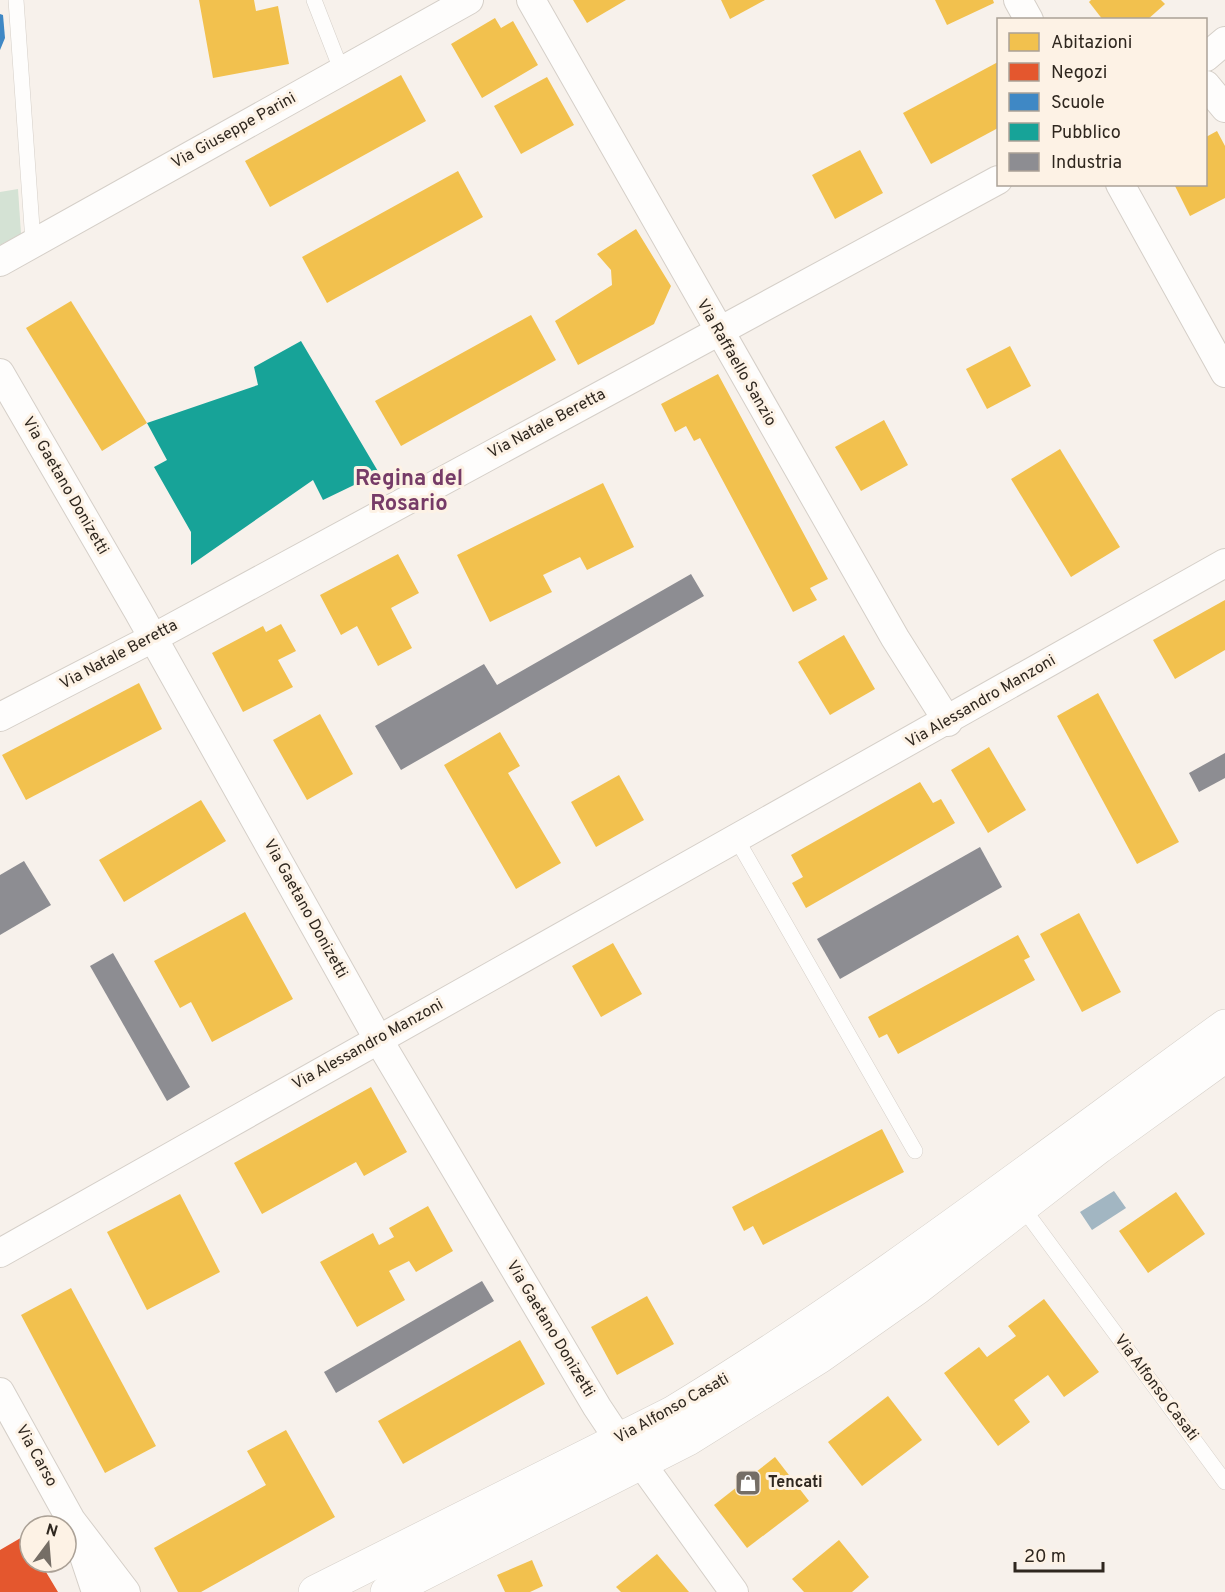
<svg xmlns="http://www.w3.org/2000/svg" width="1225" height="1592" viewBox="0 0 1225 1592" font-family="Overpass,sans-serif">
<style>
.green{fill:#d4e2d4}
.water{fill:#a2b6c2}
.homes{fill:#f2c14e}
.shops{fill:#e4572e}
.schools{fill:#3f88c5}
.public{fill:#17a398}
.industry{fill:#8d8d92}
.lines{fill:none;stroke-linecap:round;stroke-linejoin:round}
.service-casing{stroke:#d5cfc8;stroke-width:16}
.minor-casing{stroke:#d5cfc8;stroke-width:30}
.secondary-casing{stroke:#d5cfc8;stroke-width:34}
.service{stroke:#fefdfc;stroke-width:15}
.minor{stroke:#fefdfc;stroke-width:28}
.secondary{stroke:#fefdfc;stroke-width:33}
.labels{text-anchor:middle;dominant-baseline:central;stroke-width:6;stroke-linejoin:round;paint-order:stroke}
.street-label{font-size:16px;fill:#2f271f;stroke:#fdf2e5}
.poi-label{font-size:16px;font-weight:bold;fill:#2f271f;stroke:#fdf2e5;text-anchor:start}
.district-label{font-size:22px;font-weight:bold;fill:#763b67;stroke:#fdf2e5}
</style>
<rect width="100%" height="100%" fill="#f7f1eb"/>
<polygon class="green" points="18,189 21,234 0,245 0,192"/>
<polygon class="water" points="1114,1191 1126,1208 1092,1230 1080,1212"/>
<g class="homes">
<polygon points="199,0 254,0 256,11 278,6 289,64 213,78"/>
<polygon points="573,0 626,0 587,23"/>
<polygon points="721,0 765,0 730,19"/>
<polygon points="935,0 993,0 994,3 947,25"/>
<polygon points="1091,0 1161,0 1165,4 1147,20 1103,20 1089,2"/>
<polygon points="495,18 501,28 513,21 538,65 482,98 451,44"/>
<polygon points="998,62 998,128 931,164 903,113"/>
<polygon points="401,75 426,121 270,207 245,161"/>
<polygon points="547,77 574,125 521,154 494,106"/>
<polygon points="1217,131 1225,146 1225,198 1190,216 1174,184 1206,184 1206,137"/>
<polygon points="860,150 883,193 835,219 812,175"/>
<polygon points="458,171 483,217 327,303 302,257"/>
<polygon points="636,229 671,286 654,324 578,365 555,321 612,285 611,270 597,254"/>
<polygon points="71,301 147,423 102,451 26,328"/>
<polygon points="531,315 556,360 401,446 375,401"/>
<polygon points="1010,346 1031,386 987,409 966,369"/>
<polygon points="718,374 828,579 810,588 817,600 793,612 700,438 694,441 686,426 675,432 661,404"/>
<polygon points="884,420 908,465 861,491 835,447"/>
<polygon points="1060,449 1120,547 1071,577 1011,479"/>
<polygon points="603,483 634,547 587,570 580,557 543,575 552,592 490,622 457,555"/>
<polygon points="398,554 419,593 391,608 412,648 378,666 357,626 341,635 320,595"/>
<polygon points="1225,600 1225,650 1175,679 1153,640"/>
<polygon points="281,624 296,651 278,660 293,687 243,712 212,653 263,626 266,632"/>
<polygon points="844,635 875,689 830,715 798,662"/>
<polygon points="139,683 162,729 26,800 2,755"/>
<polygon points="1098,693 1179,842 1137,864 1057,716"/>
<polygon points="320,714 353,774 307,800 273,740"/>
<polygon points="500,732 520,766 508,773 561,863 516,889 444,765"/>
<polygon points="989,747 1026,810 988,833 951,770"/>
<polygon points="619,775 644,820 596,847 571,802"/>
<polygon points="920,782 933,803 941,799 955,823 806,908 792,883 803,877 791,855"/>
<polygon points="201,800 226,841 124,902 99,860"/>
<polygon points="245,912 293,999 212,1042 191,1002 180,1008 154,961"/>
<polygon points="1079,913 1121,992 1082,1012 1040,934"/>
<polygon points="1018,935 1030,957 1024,960 1035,980 898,1054 887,1034 879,1038 868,1017"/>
<polygon points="613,943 642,994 601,1017 572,966"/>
<polygon points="371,1087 407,1152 364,1176 356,1162 262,1214 234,1163"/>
<polygon points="882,1129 904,1172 763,1245 753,1226 744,1231 732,1207"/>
<polygon points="1176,1192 1205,1234 1148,1273 1119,1231"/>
<polygon points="180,1194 220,1272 147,1310 107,1232"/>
<polygon points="428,1206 453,1251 416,1272 409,1261 389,1271 405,1300 357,1327 320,1262 373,1233 379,1245 394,1237 389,1228"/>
<polygon points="71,1288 156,1446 105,1473 21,1315"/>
<polygon points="647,1296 674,1344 617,1375 591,1327"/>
<polygon points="1044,1299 1099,1372 1064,1397 1048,1375 1014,1400 1030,1422 998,1446 944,1373 979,1347 987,1357 1016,1336 1008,1326"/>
<polygon points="520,1340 545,1384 403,1464 378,1421"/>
<polygon points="888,1396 922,1440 862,1486 828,1442"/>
<polygon points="286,1430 335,1517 201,1592 178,1592 154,1548 266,1485 247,1451"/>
<polygon points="775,1457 809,1501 747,1548 714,1505"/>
<polygon points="839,1540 869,1577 852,1592 804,1592 792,1579"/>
<polygon points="657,1554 689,1592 621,1592 616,1587"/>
<polygon points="532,1560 543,1586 530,1592 505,1592 497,1575"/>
</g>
<polygon class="shops" points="24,1536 30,1546 30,1562 40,1562 58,1592 0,1592 0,1550"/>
<polygon class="schools" points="0,14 3,15 5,38 0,50"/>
<polygon class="public" points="301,341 379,473 323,500 313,480 191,565 191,532 154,467 167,460 147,423 258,385 254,367"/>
<g class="industry">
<polygon points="691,574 704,596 401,770 375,726 484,664 497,685"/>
<polygon points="1225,753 1225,778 1199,792 1189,773"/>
<polygon points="980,847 1002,887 840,979 817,939"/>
<polygon points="24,861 51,905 0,935 0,875"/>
<polygon points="113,953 190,1087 167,1101 90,966"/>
<polygon points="482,1281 494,1301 336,1393 324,1372"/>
</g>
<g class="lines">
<g class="service-casing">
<g id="service">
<polyline points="16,0 33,242"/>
<polyline points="314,0 342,72"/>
<polyline points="736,838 915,1151"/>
<polyline points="1020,1204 1225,1482"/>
</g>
</g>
<g class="minor-casing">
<g id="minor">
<polyline points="531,0 895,638 948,722"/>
<polyline points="1018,0 1029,20"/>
<polyline points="1206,57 1225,41"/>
<polyline points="1206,85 1225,108"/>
<polyline points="1120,184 1225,373"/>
<polyline points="0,262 469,0"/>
<polyline points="0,373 138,611 378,1039 597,1407 619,1440 641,1463 734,1592"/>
<polyline points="0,717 153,638 998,180"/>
<path d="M0,1253C408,1022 819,796 1225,563"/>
<polyline points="0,1392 71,1520 126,1592"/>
<polyline points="80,1544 96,1592"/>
</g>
</g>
<g class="secondary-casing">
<g id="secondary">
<path d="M315,1592L672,1413C864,1297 1043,1158 1225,1026"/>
<polyline points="387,1592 688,1439 819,1357 917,1288 1099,1147 1225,1056"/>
</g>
</g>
<use href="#service" class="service"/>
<use href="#minor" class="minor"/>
<use href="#secondary" class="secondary"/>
</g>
<defs>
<g id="shop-square" transform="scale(1.35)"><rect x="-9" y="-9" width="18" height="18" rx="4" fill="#756e66" stroke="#fdf2e5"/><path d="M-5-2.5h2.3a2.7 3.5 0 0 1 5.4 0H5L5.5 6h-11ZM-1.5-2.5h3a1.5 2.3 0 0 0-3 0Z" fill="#fff"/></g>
</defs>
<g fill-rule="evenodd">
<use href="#shop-square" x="748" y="1483"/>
</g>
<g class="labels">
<g class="street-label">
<text transform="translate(234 131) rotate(-29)">Via Giuseppe Parini</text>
<text transform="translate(736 363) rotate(60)">Via Raffaello Sanzio</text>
<text transform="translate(547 424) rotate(-28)">Via Natale Beretta</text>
<text transform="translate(65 486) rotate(60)">Via Gaetano Donizetti</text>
<text transform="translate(119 655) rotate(-28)">Via Natale Beretta</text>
<text transform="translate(981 702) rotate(-30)">Via Alessandro Manzoni</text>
<text transform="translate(305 909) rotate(61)">Via Gaetano Donizetti</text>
<text transform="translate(368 1045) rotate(-29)">Via Alessandro Manzoni</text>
<text transform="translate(550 1329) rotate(59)">Via Gaetano Donizetti</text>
<text transform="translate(1156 1388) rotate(53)">Via Alfonso Casati</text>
<text transform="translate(672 1409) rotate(-29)">Via Alfonso Casati</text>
<text transform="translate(36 1456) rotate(61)">Via Carso</text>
</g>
<g class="poi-label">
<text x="768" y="1483">Tencati</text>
</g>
<g class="district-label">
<text x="409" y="479">Regina del<tspan x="409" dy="25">Rosario</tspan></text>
</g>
</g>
<rect x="997" y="18" width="210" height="168" fill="#fdf2e5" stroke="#aba196" stroke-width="1.5"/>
<rect x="1009" y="33" width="30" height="18" fill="#f2c14e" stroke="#aba196" stroke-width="1.5"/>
<text x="1051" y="48" font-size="18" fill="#2f271f">Abitazioni</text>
<rect x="1009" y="63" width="30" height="18" fill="#e4572e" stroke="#aba196" stroke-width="1.5"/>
<text x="1051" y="78" font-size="18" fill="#2f271f">Negozi</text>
<rect x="1009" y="93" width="30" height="18" fill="#3f88c5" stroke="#aba196" stroke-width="1.5"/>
<text x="1051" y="108" font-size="18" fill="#2f271f">Scuole</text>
<rect x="1009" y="123" width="30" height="18" fill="#17a398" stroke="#aba196" stroke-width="1.5"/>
<text x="1051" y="138" font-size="18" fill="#2f271f">Pubblico</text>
<rect x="1009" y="153" width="30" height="18" fill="#8d8d92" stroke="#aba196" stroke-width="1.5"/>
<text x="1051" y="168" font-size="18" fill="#2f271f">Industria</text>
<g transform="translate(48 1544) rotate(16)"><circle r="28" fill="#fdf2e5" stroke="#aba196" stroke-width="1.5"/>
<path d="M0-4.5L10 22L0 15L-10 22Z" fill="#756e66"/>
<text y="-9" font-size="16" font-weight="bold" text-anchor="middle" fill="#2f271f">N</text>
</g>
<path d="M1015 1562v9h88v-9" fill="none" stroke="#2f271f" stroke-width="3"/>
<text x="1024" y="1562" font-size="18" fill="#2f271f" stroke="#fdf2e5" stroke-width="4.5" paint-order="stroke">20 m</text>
</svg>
